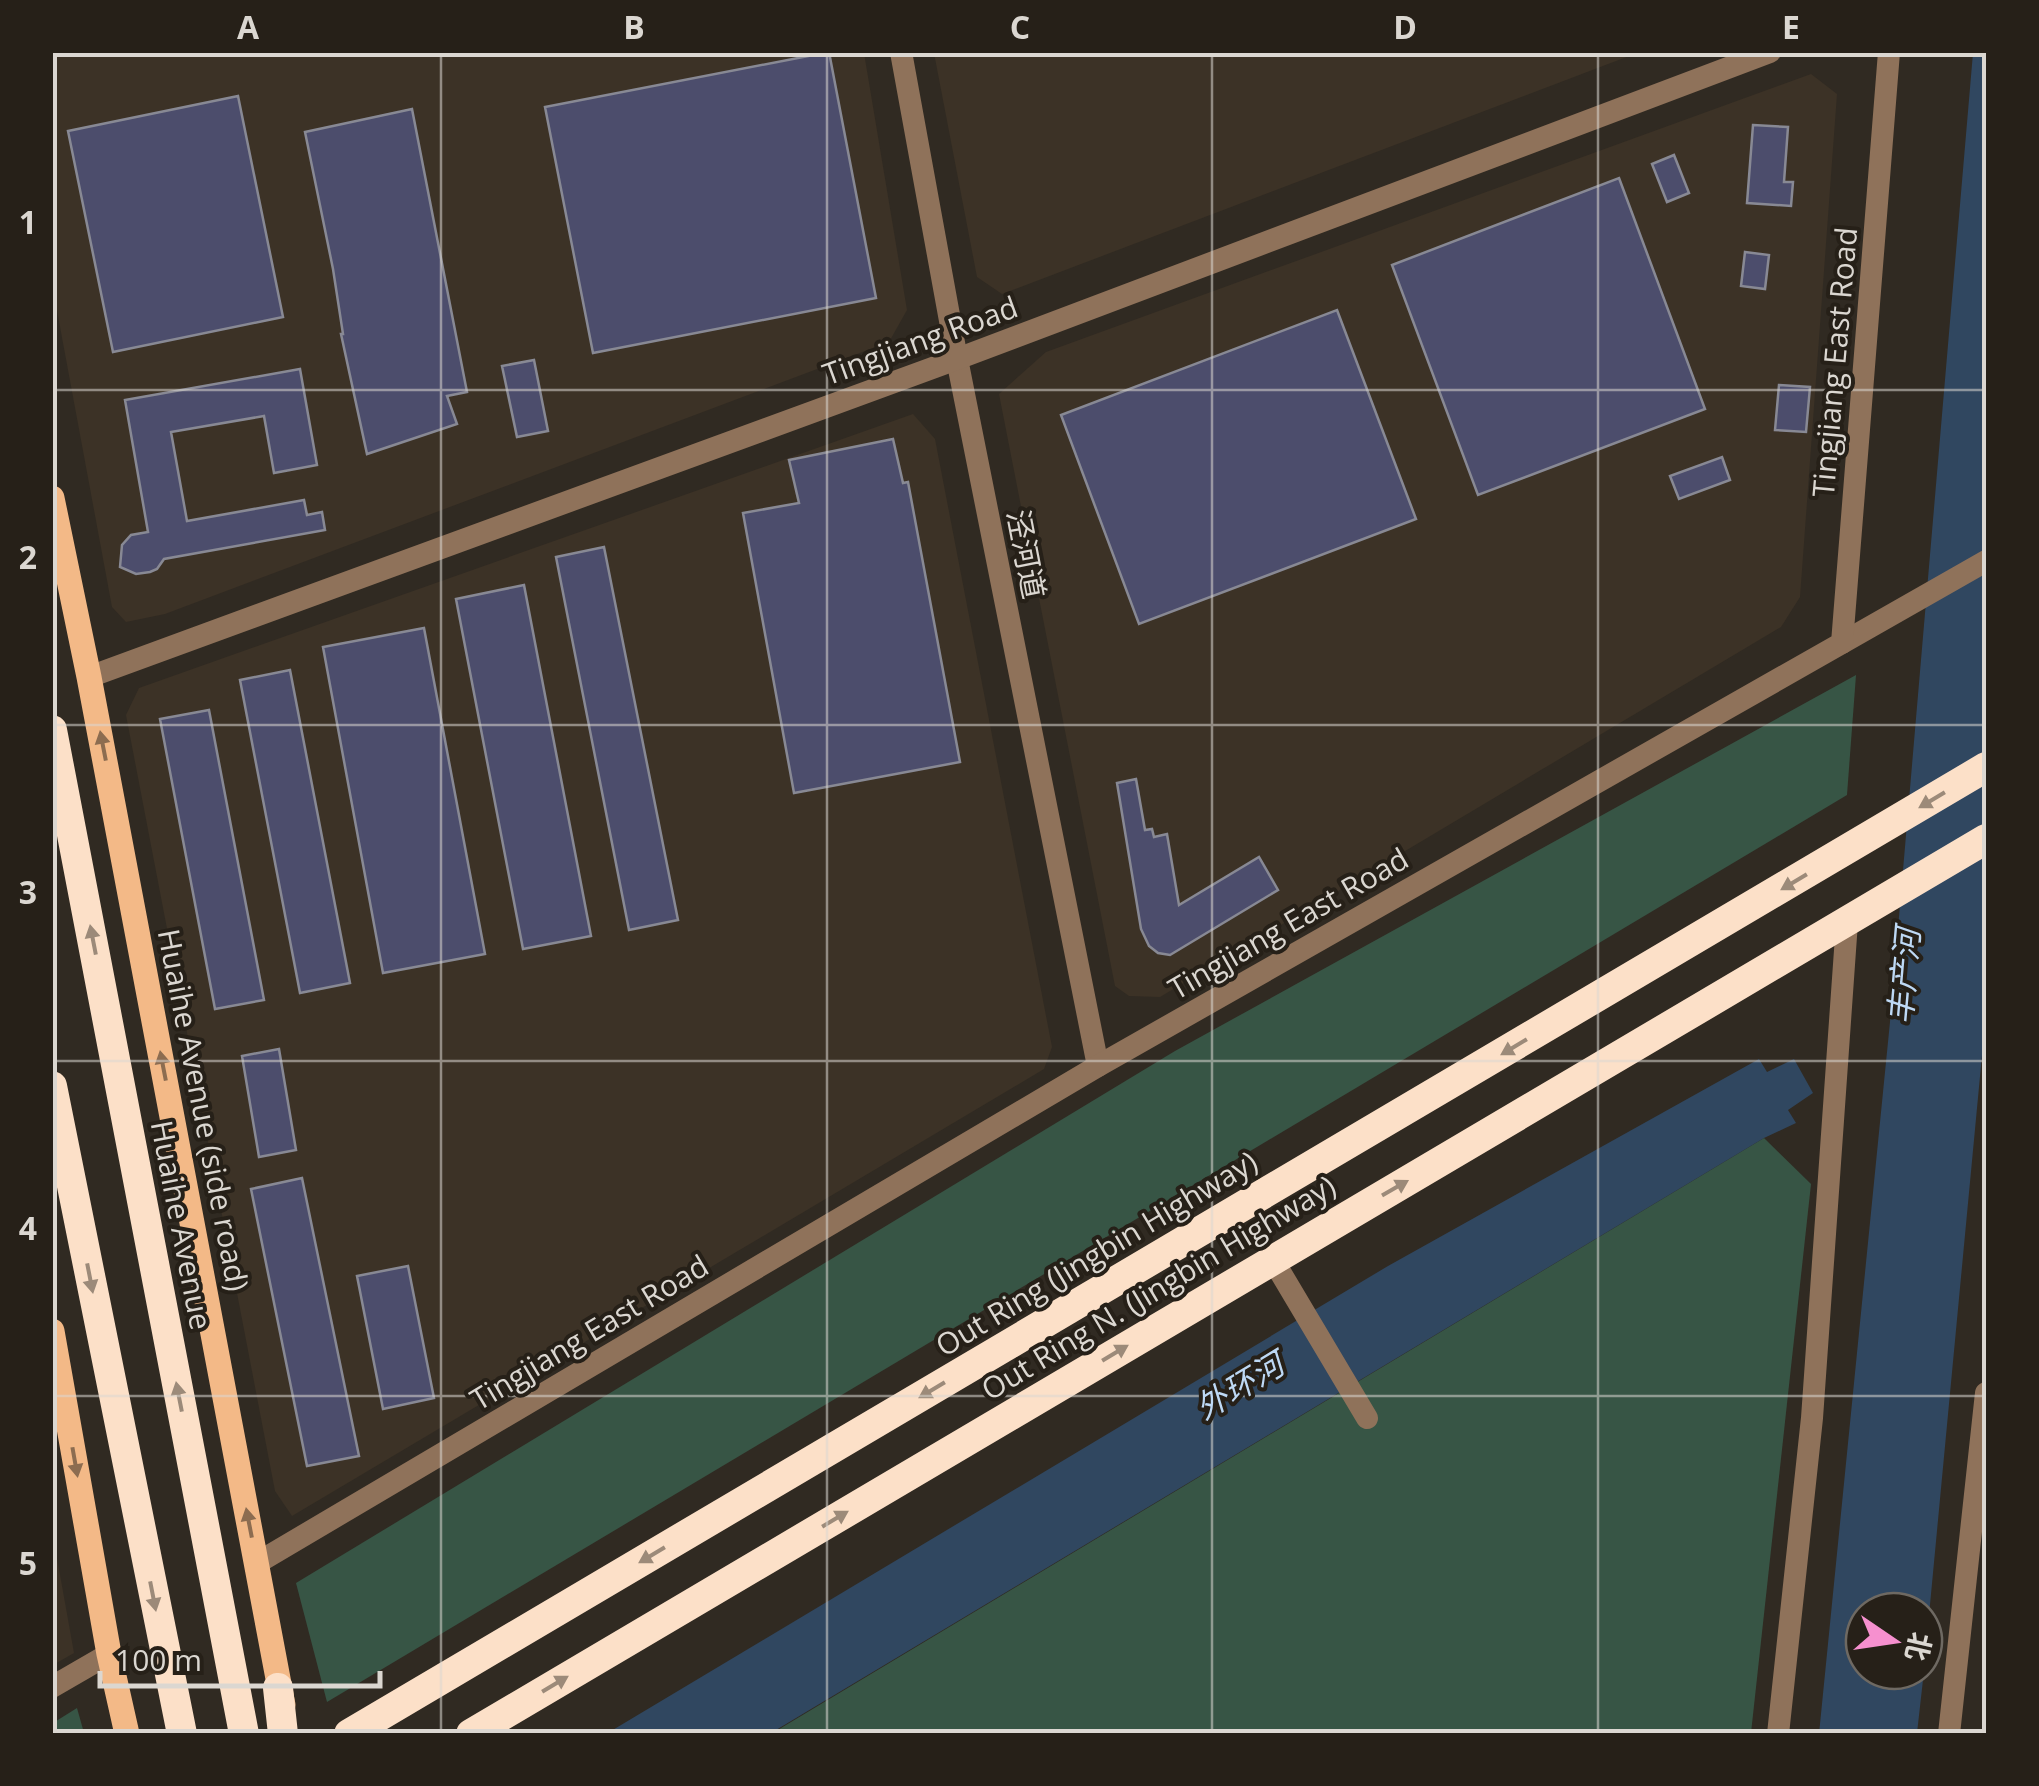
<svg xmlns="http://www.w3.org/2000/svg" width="2039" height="1786" viewBox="0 0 2039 1786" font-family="'Open Sans','Noto Sans SC',sans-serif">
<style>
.built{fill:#3c3226}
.green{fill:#375545}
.water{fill:#304760}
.building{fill:#4c4d6c;stroke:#888994;stroke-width:2.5}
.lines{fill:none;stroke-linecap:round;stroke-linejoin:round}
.minor{stroke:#8f725a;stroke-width:22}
.major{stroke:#f3b987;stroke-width:25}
.highway{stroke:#fce0c8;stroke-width:30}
.oneway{fill:#8c6c50}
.oneway2{fill:#9c8a79}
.grid{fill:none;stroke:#dbd7d1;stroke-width:2.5;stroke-opacity:0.55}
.labels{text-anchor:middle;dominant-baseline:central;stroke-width:8;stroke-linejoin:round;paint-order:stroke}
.street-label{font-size:30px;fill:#dbd7d1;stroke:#262018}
.water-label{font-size:32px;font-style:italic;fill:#bed9f5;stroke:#262018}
.neatline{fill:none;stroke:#dbd7d1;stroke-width:4}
.grid-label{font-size:32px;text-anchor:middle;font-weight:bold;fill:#dbd7d1}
</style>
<rect width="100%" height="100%" fill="#302a22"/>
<g class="built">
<polygon points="52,53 864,53 907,310 889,342 165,614 126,622 112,607 53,289"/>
<polygon points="934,53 934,52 1637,53 1002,294 977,277"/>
<polygon points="1811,74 1837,94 1800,597 1781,627 1160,997 1129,996 1115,986 999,394 1046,352"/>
<polygon points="913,414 935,439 1052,1047 1044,1069 292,1516 275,1491 126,715 139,688"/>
<polygon points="52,1530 74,1653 53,1665 52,1665"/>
</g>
<g class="green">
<polygon points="1856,675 1847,795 327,1702 296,1583 1175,1051"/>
<polygon points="1764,1138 1811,1184 1751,1733 771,1734"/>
<polygon points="77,1708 84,1733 53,1733 53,1723"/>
</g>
<g class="water">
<polygon points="1973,53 1986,53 1986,1013 1924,1668 1924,1611 1864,1611 1864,1671 1924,1671 1917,1733 1819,1734 1890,1022"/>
<polygon points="1759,1059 1767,1072 1794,1059 1813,1093 1788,1110 1796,1123 1764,1138 771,1733 606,1734 1388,1266"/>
</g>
<g class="building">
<polygon points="829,52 876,298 593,353 545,107"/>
<polygon points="238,96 283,317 113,352 68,131"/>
<polygon points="412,109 467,392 447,396 457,424 367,454 341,334 343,334 333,269 305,132"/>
<polygon points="1753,125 1788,127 1784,182 1793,182 1791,206 1747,203"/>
<polygon points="1674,155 1689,193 1667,202 1652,164"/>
<polygon points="1619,178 1705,409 1478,495 1392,265"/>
<polygon points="1745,252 1769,255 1765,289 1741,286"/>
<polygon points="1337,310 1416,519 1139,624 1061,415"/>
<polygon points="534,360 548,431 517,437 502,366"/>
<polygon points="300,369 317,465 274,473 264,416 171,432 187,521 304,500 307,515 322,512 325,530 164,559 157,569 150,572 136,574 120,567 122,545 131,535 148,532 125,400"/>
<polygon points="1779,385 1810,387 1806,432 1775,430"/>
<polygon points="893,439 903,483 908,482 960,762 794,793 743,513 799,503 789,460"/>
<polygon points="1722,457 1730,480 1679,499 1670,476"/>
<polygon points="604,547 678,920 629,930 556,557"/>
<polygon points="524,585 591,936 523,949 456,599"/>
<polygon points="424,628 485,954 383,973 323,647"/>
<polygon points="290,670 350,983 300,993 240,680"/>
<polygon points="209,710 264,1000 215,1009 160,719"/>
<polygon points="1136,779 1145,830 1152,829 1154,837 1167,834 1179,905 1259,857 1278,890 1170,955 1158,953 1149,946 1141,929 1117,783"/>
<polygon points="279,1049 296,1150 259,1157 242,1056"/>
<polygon points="302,1178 359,1456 307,1466 251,1189"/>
<polygon points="408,1266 434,1398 383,1409 357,1276"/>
</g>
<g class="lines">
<g class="minor">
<polyline points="901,52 957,359 1098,1066"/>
<polyline points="1842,643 1986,561"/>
<polyline points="89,677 957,359 1770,52"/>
<polyline points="1273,1260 1367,1418"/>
<polyline points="257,1563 1098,1066 1842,643 1889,52"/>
<polyline points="52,1687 109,1654"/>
<polyline points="1778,1734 1812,1418 1847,922"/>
<polyline points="1949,1734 1986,1393"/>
</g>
<g class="major">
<polyline points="52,498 89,677 283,1705"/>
<polyline points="52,1331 109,1654 127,1734"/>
</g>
<g class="highway">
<polyline points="52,730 244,1734"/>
<polyline points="52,1086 182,1734"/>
<polyline points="278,1688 283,1734"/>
<polyline points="349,1734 1986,767"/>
<polyline points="471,1734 1986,839"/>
</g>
</g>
<defs><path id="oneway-solid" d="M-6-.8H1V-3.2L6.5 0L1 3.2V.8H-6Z" transform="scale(2.5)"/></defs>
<g class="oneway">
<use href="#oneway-solid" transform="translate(103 746) rotate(-101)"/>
<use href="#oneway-solid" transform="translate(163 1066) rotate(-101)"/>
<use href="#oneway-solid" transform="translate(75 1462) rotate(80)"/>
<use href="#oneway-solid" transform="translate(249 1523) rotate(-101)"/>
</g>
<g class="oneway2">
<use href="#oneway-solid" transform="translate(1932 800) rotate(149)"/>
<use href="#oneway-solid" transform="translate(1794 882) rotate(149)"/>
<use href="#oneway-solid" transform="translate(93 940) rotate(-101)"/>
<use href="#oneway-solid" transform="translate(1514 1047) rotate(149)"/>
<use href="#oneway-solid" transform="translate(1395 1188) rotate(-30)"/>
<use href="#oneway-solid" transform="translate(90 1278) rotate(79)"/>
<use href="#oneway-solid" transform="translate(1115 1353) rotate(-31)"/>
<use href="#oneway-solid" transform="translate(932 1390) rotate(149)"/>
<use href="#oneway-solid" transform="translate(179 1397) rotate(-101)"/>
<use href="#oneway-solid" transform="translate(835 1519) rotate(-31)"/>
<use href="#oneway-solid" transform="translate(652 1555) rotate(149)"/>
<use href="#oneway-solid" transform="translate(153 1596) rotate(79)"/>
<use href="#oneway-solid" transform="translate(555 1684) rotate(-31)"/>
</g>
<path class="grid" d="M441,52V1734M827,52V1734M1212,52V1734M1598,52V1734M52,390H1986M52,725H1986M52,1061H1986M52,1396H1986"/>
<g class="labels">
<g class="street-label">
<text transform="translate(920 340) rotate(-20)">Tingjiang Road</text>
<text transform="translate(1834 362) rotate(-85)">Tingjiang East Road</text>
<text transform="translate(1027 554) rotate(79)">泾河道</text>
<text transform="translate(1288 923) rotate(-30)">Tingjiang East Road</text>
<text transform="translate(204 1110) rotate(79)">Huaihe Avenue (side road)</text>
<text transform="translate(182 1225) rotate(79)">Huaihe Avenue</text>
<text transform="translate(1096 1253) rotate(-31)">Out Ring (Jingbin Highway)</text>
<text transform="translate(1158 1287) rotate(-31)">Out Ring N. (Jingbin Highway)</text>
<text transform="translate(589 1332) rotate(-31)">Tingjiang East Road</text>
</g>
<g class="water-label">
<text transform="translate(1903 976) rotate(-85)">丰产河</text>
<text transform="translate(1239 1385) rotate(-31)">外环河</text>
</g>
</g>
<rect width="2039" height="1786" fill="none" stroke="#262018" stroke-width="110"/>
<g transform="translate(1894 1641) rotate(103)"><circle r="48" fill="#262018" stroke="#6e6962" stroke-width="2.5"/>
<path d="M0-8L18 38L0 25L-18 38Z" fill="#f690cf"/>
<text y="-15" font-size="28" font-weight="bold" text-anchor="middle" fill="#dbd7d1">北</text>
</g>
<path d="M100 1671v15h280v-15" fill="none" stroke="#dbd7d1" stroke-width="5"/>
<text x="115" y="1671" font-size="30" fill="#dbd7d1" stroke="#262018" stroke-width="8" paint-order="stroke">100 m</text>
<rect x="55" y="55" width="1929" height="1676" class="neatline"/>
<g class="grid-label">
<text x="248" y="39">A</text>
<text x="634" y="39">B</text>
<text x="1020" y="39">C</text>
<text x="1405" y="39">D</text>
<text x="1791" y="39">E</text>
<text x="28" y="234">1</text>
<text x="28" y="569">2</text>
<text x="28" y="904">3</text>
<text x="28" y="1240">4</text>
<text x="28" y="1575">5</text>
</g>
</svg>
